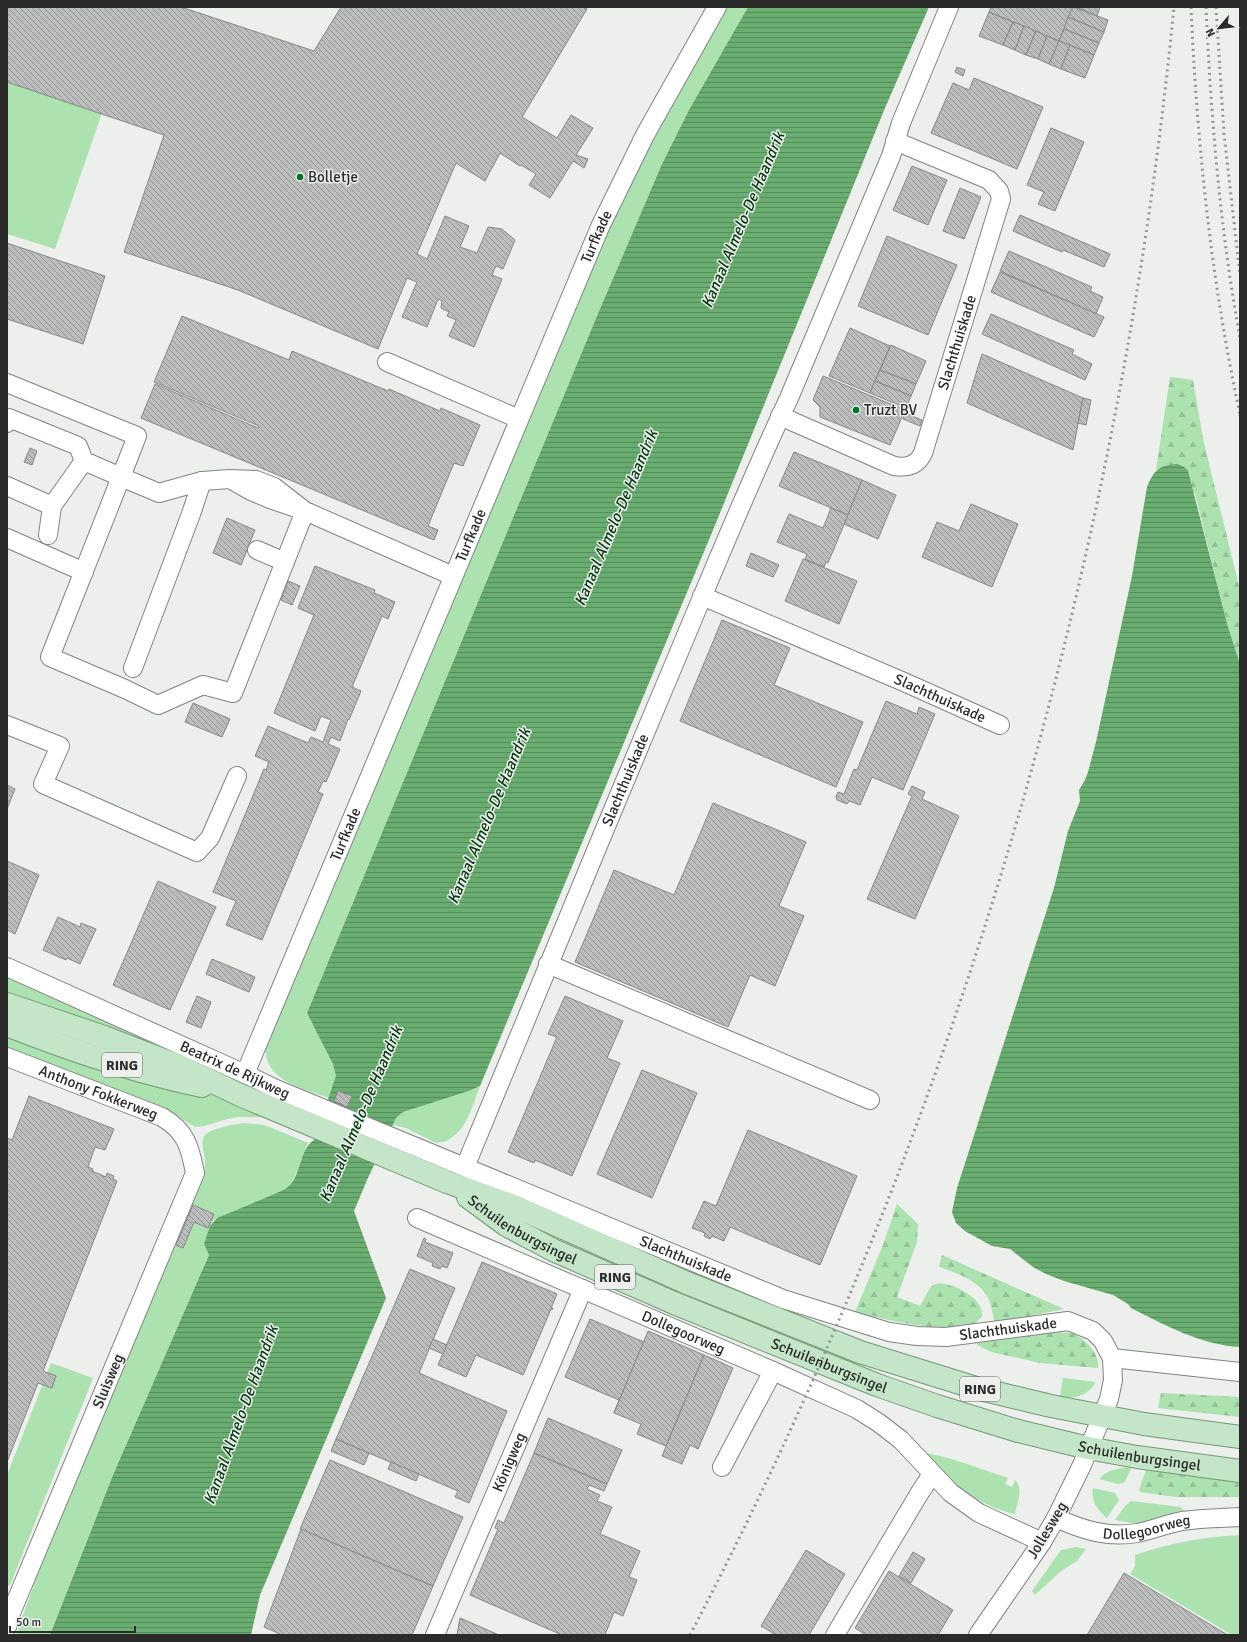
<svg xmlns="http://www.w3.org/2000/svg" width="1247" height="1642" viewBox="0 0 1247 1642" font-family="Signika,sans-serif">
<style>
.green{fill:#ace1b0}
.forest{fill:url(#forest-firs)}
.water{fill:url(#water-rules)}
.building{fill:url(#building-back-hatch);stroke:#868886}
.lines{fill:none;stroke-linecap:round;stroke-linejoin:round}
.minor-casing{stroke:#818482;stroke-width:20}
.major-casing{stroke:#749977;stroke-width:24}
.minor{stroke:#fff;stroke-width:18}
.major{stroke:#c4e5c7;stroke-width:22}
.rail{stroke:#939593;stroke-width:3;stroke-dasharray:2 4;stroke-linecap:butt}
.poi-dot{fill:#027326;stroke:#ecefec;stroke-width:1.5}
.labels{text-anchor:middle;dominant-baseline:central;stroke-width:3;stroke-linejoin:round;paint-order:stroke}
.shield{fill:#ecefec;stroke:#646664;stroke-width:1}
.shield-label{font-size:14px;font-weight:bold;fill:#2a2b2a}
.poi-label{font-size:15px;fill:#2a2b2a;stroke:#ecefec;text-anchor:start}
.street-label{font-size:15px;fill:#2a2b2a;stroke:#ecefec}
.water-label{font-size:16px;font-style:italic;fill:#073b13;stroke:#ecefec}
</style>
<defs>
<pattern id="forest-firs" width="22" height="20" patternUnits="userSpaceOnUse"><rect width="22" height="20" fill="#ace1b0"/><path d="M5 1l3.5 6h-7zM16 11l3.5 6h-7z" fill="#94c198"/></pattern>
<pattern id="water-rules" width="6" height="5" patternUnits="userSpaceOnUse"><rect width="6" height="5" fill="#69ad70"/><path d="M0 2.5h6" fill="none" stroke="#578d5c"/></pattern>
<pattern id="building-back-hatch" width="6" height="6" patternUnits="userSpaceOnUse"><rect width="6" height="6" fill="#babdbb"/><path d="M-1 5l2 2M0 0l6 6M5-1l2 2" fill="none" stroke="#979a98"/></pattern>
</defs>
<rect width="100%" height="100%" fill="#ecefec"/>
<g class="green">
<path d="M725,7H748L689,110L662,164L597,316L307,1013C315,1028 334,1058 336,1075C337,1082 332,1091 329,1098C307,1090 268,1082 266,1053C265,1048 267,1042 268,1037L606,234L663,117Z"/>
<polygon points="7,81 102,113 55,249 7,234"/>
<polygon points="7,976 218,1071 217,1074 7,993"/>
<polygon points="7,1031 109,1067 212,1095 267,1117 238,1117 227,1119 205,1126 195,1127 171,1112 7,1048"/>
<path d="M480,1086C473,1104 467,1130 448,1140C445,1142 440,1142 436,1143L406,1128L393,1125L396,1118L403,1112L469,1091Z"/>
<path d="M243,1123L264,1125L277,1130L308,1143L295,1176L289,1186L279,1192L217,1218L213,1221L204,1244L209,1255L113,1475L50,1635H16L37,1576L125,1356L202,1179C203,1174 205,1169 205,1164C206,1156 201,1147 203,1139C206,1128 233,1125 243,1123Z"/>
<polygon points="51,1363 93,1378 10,1585 7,1586 7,1475"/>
<path d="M1063,1378L1096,1382C1088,1395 1075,1400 1060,1397Z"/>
<path d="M923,1453H927L952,1459L1008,1478L1005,1484L1012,1487L1015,1480C1024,1488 1017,1503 1015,1514C975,1505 951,1481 923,1453Z"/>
<path d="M1132,1467L1124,1483L1118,1484L1099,1479C1108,1469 1119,1468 1132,1467Z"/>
<path d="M1093,1488L1115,1493L1119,1500L1107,1518C1098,1511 1090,1500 1093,1488Z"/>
<polygon points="1131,1501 1181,1507 1185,1512 1137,1524 1115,1520 1125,1506"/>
<path d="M1240,1535V1635H1232L1130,1574L1135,1566V1555C1170,1543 1202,1537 1240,1535Z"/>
<polygon points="1076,1547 1086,1549 1077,1561 1061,1571 1035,1595 1032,1591 1061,1550"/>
</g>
<g class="forest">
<polygon points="1170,377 1193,380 1203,439 1240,590 1240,664 1228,627 1195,493 1165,466 1156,470"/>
<path d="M897,1204L918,1224L917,1242L897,1297L920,1306C924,1300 928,1289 933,1285C944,1279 971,1293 977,1302C981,1307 982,1310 982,1316L974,1325C965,1326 955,1328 946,1328C915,1327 885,1319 855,1312L883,1245Z"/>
<path d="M942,1255L1064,1309L995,1323C993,1316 992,1309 990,1302C982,1281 958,1274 940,1267L939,1266Z"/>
<path d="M1057,1332C1063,1333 1071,1332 1076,1335C1087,1341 1100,1355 1098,1368L1040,1363L991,1352L977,1345V1343Z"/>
<polygon points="1161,1393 1240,1397 1240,1417 1158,1408"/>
<polygon points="1146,1470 1240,1480 1240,1497 1175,1497 1140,1492 1139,1490"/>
</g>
<g class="water">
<path d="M748,7H929L885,108L711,535L480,1086L469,1091L403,1112L396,1118L367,1180L354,1211L386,1298L260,1595L251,1635H50L113,1475L209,1255L204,1244L210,1226L217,1218L279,1192C283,1190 287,1188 290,1185C301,1173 300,1149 314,1140L336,1076L333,1064L307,1013L597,316L662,164L689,110Z"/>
<path d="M1178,464L1184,467L1188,471L1228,627L1240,664V1347C1201,1345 1165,1325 1131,1308L1128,1304L1113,1295L1064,1281L1046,1274L1033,1267L1010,1249L992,1246L965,1231L956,1223L952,1212L957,1188L1054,888L1068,831L1080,801L1079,790L1085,780L1088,772L1096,742L1132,576L1147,487C1154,470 1159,465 1178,464Z"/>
</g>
<g class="building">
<polygon points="7,7 181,7 314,51 341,7 583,7 587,9 522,117 557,138 571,115 593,128 576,155 588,159 584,168 573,161 550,198 529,185 536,174 521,165 520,166 500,153 485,181 456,163 417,254 427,259 445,216 469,226 460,247 477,253 488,227 502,229 515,240 503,269 496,266 492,275 502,279 474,347 449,336 456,320 447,316 449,312 441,308 442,301 438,299 427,327 402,317 417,282 407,278 378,349 238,290 124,252 164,135 7,82"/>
<polygon points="991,7 1073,7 1059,41 989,12"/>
<polygon points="1073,7 1108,20 1104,32 1068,17"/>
<polygon points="1076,7 1100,7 1097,16"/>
<polygon points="989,12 1013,22 1003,45 979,36"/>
<polygon points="1068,17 1104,32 1099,43 1064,29"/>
<polygon points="1013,22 1024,26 1015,50 1003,45"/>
<polygon points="1024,26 1036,31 1026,55 1015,50"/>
<polygon points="1064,29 1099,43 1094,55 1059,41"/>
<polygon points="1036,31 1047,36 1038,59 1026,55"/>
<polygon points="1047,36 1059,41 1049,64 1038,59"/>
<polygon points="1059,41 1070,45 1061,69 1049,64"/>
<polygon points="1070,45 1094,55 1085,78 1061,69"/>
<polygon points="957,67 965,70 963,76 955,72"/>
<polygon points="974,78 1043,107 1017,169 931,133 953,83 969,90"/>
<polygon points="1051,128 1084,142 1055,211 1038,204 1044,192 1027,185"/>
<polygon points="912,166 947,180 928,225 893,210"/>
<polygon points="960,188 981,197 964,239 943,231"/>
<polygon points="1020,215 1110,254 1104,267 1063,250 1062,252 1013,231"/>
<polygon points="887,236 957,265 928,335 858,306"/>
<polygon points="7,243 105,276 83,344 7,319"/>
<polygon points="1009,251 1092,287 1090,291 1103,297 1096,314 1000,271"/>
<polygon points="1000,272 1104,317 1094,337 991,292"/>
<polygon points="991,314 1074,350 1072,354 1092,364 1085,380 982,334"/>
<polygon points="182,316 289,360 292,351 388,391 389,389 440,411 441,408 480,425 463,466 454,463 428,526 438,530 434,540 141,418 155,384 258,428 259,426 154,382"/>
<polygon points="850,328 890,346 870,393 829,376"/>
<polygon points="891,345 926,361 916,384 880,370"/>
<polygon points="982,354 1083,398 1073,450 967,403"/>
<polygon points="880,370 916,384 911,396 875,381"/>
<polygon points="823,376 905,410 890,445 820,417 820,407 813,400"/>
<polygon points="875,381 911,396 906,408 870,393"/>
<polygon points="1083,398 1091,400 1086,425 1078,423"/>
<polygon points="905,413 922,420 920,426 903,419"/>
<polygon points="30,448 37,451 32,465 24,462"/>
<polygon points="794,452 862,480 848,515 779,486"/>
<polygon points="862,480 896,495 878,539 844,524"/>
<polygon points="971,504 1018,524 992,587 922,557 937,522 959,531"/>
<polygon points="831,508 848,515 828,563 826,562 824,567 805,559 807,554 777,542 789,514 823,528"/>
<polygon points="227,518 255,530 241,565 213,553"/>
<polygon points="751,553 779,565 773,577 746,566"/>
<polygon points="803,559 857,581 839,624 785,601"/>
<polygon points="315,566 375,590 374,593 395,602 388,619 382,616 352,687 361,691 349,720 348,719 340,741 331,737 328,744 340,749 326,782 323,781 318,792 323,794 262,940 226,925 236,901 213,892 264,769 266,770 269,762 255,756 268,726 308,743 311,737 323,742 331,720 321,716 315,731 274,713 314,615 298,608"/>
<polygon points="288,581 300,586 292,605 281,600"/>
<polygon points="722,620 790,648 774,685 863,722 836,787 680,721"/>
<polygon points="886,701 917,714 919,707 935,714 903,790 872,777 860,805 849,801 847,804 837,800 836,797 838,792 844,794 854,769 857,770"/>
<polygon points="193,703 230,719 222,737 185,722"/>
<polygon points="7,785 15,789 7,809"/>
<polygon points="912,786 925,792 922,799 959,816 915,919 867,899 912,796 908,794"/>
<polygon points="713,803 806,842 779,906 804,916 775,986 750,975 728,1027 575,962 614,870 674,895"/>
<polygon points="7,861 39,875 15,934 7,930"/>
<polygon points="158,881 216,907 170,1010 113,985"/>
<polygon points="58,917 80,927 81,923 96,929 80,964 67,958 66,960 43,950"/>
<polygon points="212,959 255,977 249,992 206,974"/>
<polygon points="197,996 211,1002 201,1028 186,1022"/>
<polygon points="565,996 623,1021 607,1058 620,1063 572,1176 535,1160 534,1163 508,1152 557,1037 548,1034"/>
<polygon points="642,1070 697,1093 652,1198 597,1174"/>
<polygon points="338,1091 352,1096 347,1107 334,1101"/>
<polygon points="29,1096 114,1129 105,1150 95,1147 88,1167 93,1169 92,1171 106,1177 107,1173 114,1176 113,1179 117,1181 43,1371 56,1376 52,1388 38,1383 7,1462 7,1138 12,1140"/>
<polygon points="748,1130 857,1176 820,1265 730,1227 724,1241 712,1236 710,1239 704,1236 705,1233 692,1228 704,1201 716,1206"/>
<polygon points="193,1205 214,1214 208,1228 194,1222 183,1248 176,1245"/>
<polygon points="424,1238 426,1239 425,1242 453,1253 447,1268 442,1266 440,1269 432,1266 433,1263 417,1256"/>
<polygon points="482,1262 557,1294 551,1308 553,1308 552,1310 551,1309 523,1375 476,1355 466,1377 438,1365"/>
<polygon points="410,1269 455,1288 419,1373 507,1411 469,1503 455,1497 458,1491 336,1439"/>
<polygon points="590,1319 644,1342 614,1413 619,1400 565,1377"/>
<polygon points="648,1331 704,1355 666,1446 637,1434 641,1424 614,1413"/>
<polygon points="433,1339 447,1345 443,1354 429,1348"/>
<polygon points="704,1355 733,1368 698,1449 690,1445 682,1464 662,1456"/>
<polygon points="548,1418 622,1450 607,1484 534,1453"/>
<polygon points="336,1439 369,1453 364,1465 331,1451"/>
<polygon points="534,1453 607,1484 604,1491 589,1485 587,1489 600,1495 597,1501 612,1507 600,1534 640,1551 629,1577 637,1580 623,1616 614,1612 605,1635 562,1635 470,1595 498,1529 495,1528 498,1520 504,1523"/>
<polygon points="330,1460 463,1517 433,1586 300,1529"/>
<polygon points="391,1462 419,1474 416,1481 388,1469"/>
<polygon points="301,1529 433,1586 412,1635 282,1635 264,1627"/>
<polygon points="806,1550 845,1574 809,1635 776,1635 761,1626"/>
<polygon points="913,1552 925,1559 911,1583 899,1576"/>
<polygon points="889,1571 953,1610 938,1635 866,1635 855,1628"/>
<polygon points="1124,1573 1226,1634 1228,1635 1087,1635"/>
<polygon points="460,1618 499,1635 457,1635"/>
</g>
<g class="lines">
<g class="minor-casing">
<g id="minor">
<polyline points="387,362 519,419"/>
<polyline points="7,383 137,436 121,477 84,461 78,446 9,418 7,423"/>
<path id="s1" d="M780,416L894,466C907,468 917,466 923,453L1001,199L999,191L989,180L895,141"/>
<polyline points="230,479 256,480 274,487 305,511 233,693 203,685 158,705 125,689 50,657 121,477 159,493 202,481 230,479 251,491 270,499 305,511 453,576"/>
<polyline points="7,486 52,506 48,535"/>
<polyline points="52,506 84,461"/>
<polyline points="7,538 84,572"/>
<polyline points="257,550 285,562"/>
<path id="s2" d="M702,596L904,682L1000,725"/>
<polyline points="133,668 191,514 202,481"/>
<polyline points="7,725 60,746 43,784 197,852 210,838 237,776"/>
<polyline points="548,964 870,1100"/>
<path id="s3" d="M7,967L245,1074L276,1089L783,1299L889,1332L917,1336L946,1337L1068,1321L1093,1331L1103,1341L1112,1358L1113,1380L1109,1399L1082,1465L1056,1518L1042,1542L978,1635"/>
<path id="s4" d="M7,1057L162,1117C186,1131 190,1147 195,1173L11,1613L7,1627"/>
<path id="s5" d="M245,1074L600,227L645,135L717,7"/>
<path id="s6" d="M465,1167C530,1009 595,852 661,695C703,596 743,496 789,398L891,156L901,123L949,7"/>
<path id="s7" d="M417,1218L773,1371L857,1409L879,1423L901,1440L951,1493L979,1513L1042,1542"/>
<polyline points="1112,1358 1240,1372"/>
<polyline points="722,1467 773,1371"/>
<path id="s8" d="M1056,1518C1083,1530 1107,1538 1137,1533C1152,1530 1167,1524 1182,1521C1201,1518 1221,1518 1240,1517"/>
<path id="s9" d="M435,1635L583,1289"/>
<polyline points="835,1635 919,1494 932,1474"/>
</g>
</g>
<g class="major-casing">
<g id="major">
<polyline points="7,1004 104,1037 179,1066 240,1095 447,1182 514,1206 687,1283 860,1352 976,1388 1051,1406 1144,1424 1240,1437"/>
<path d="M7,1025C70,1050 135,1072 202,1086"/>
<path id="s10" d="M468,1197L506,1225L553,1250L674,1303L877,1385L937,1406L1018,1431L1088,1448L1137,1457L1240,1471"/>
</g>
</g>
<use href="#minor" class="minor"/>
<use href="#major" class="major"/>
<g class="rail">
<path d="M1191,7C1197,143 1211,281 1240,414"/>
<path d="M1206,7C1211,118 1220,229 1240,338"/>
<polyline points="1216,7 1224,134 1240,275"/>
<path d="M690,1635C953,1132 1119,573 1174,7"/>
</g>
</g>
<g class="poi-dot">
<circle cx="300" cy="177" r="4"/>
<circle cx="856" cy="410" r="4"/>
</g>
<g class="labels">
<g class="shield">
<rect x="102" y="1053" width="40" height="24" rx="3"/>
<rect x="595" y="1265" width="40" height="24" rx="3"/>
<rect x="960" y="1377" width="40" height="24" rx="3"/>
</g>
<g class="shield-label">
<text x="122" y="1065">RING</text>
<text x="615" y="1277">RING</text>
<text x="980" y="1389">RING</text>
</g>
<g class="poi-label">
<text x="308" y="177">Bolletje</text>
<text x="864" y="410">Truzt BV</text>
</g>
<g class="street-label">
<text stroke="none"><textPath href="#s5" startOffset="908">Turfkade</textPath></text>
<text stroke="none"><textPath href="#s1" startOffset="275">Slachthuiskade</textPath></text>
<text stroke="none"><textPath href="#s5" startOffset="584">Turfkade</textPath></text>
<text stroke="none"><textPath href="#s2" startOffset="259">Slachthuiskade</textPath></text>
<text stroke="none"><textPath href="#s6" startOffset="419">Slachthuiskade</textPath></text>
<text stroke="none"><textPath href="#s5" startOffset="260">Turfkade</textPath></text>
<text stroke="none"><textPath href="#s3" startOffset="250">Beatrix de Rijkweg</textPath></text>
<text stroke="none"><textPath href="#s4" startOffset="98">Anthony Fokkerweg</textPath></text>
<text stroke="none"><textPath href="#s10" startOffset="64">Schuilenburgsingel</textPath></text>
<text stroke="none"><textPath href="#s3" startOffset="739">Slachthuiskade</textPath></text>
<text stroke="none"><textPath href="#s3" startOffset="1075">Slachthuiskade</textPath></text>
<text stroke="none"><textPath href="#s7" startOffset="290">Dollegoorweg</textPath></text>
<text stroke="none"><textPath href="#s10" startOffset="400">Schuilenburgsingel</textPath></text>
<text transform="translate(108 1381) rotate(-67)">Sluisweg</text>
<text stroke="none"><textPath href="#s10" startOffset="724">Schuilenburgsingel</textPath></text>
<text stroke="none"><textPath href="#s9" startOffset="188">Königweg</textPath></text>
<text stroke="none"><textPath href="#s8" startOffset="94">Dollegoorweg</textPath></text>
<text transform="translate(1047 1530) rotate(-59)">Jollesweg</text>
</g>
<g class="water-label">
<text transform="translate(743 220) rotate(-67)">Kanaal Almelo-De Haandrik</text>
<text transform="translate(616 518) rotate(-67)">Kanaal Almelo-De Haandrik</text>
<text transform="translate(489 816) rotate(-67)">Kanaal Almelo-De Haandrik</text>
<text transform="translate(361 1114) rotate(-67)">Kanaal Almelo-De Haandrik</text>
<text transform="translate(241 1415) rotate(-70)">Kanaal Almelo-De Haandrik</text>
</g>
</g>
<rect width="1247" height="1642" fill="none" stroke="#2a2b2a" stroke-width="16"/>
<g transform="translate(1219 28) rotate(242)" stroke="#ecefec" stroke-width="3" paint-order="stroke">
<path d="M0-3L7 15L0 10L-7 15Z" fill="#2a2b2a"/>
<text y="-6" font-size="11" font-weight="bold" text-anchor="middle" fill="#2a2b2a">N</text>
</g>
<path d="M10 1626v6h125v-6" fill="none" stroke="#2a2b2a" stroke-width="2"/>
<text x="16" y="1626" font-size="12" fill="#2a2b2a" stroke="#ecefec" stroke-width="3" paint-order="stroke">50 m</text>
</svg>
